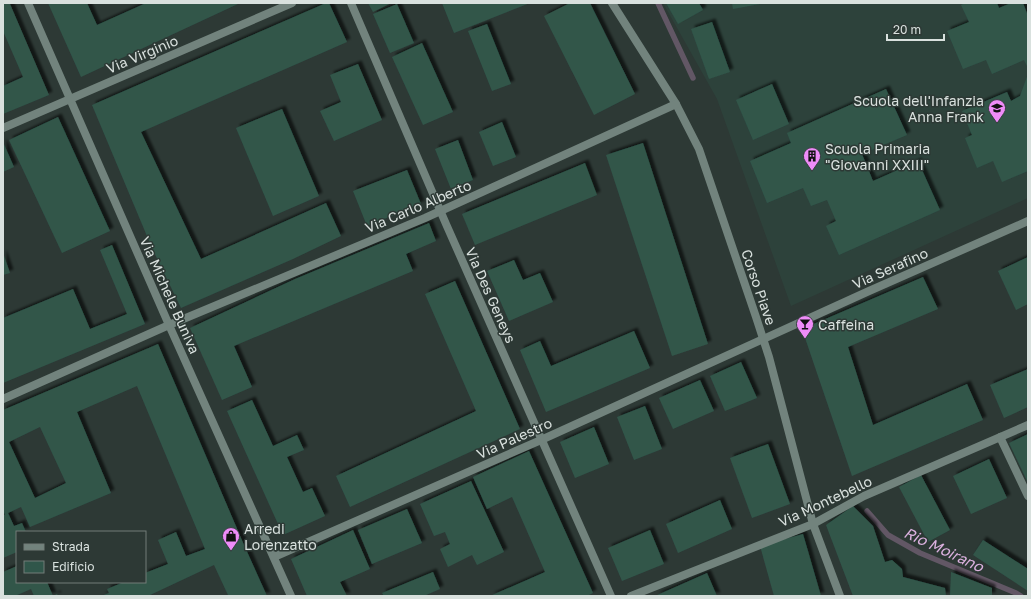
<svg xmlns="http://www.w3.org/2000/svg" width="1031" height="599" viewBox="0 0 1031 599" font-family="'Golos Text',sans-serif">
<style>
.built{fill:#2d423b}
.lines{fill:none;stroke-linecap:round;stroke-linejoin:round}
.stream{stroke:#625765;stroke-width:5.5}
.building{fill:#30564a;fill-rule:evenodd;filter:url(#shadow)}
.minor{stroke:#72837d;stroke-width:8}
.labels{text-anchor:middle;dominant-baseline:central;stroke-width:3;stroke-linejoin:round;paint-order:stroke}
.street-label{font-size:14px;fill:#d9e1de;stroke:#2d3935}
.poi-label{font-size:14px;fill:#d9e1de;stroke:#2d3935;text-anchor:start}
.water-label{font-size:15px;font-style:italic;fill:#dbb1df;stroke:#2d3935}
</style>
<defs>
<filter id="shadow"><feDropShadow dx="3.5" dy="-3.5" stdDeviation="1" flood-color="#0009"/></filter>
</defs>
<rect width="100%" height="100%" fill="#2d3935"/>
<polygon class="built" points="663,3 1028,3 1028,198 791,306 717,99"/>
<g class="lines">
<g class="stream">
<polyline points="658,3 693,78"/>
<polyline points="867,511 888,535 920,553 1016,593 1021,596"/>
</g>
</g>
<g class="building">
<polygon points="3,3 9,3 10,4 49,95 3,114 3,86 23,77 3,31"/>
<polygon points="48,3 87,3 97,25 146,3 240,3 81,77"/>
<polygon points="326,3 329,3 347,42 141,132 201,259 326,203 341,236 293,259 181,308 152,248 92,105"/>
<polygon points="368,3 391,3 373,12"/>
<polygon points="442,3 530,3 454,33"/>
<polygon points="570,3 590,3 635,94 594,115 544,16"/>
<polygon points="666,3 699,3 703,10 678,24"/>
<polygon points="732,3 760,3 760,4 733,9"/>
<polygon points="965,3 997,3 999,8 1011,3 1023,3 1028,16 1028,68 1024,60 992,74 986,60 963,69 947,31 969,22 961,5"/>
<polygon points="397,4 414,43 390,53 373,14"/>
<polygon points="712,22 730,72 709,79 691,29"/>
<polygon points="487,24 511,84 492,91 468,31"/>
<polygon points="422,43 453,112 423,125 392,57"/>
<polygon points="358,64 382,120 334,141 320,111 341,102 330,75"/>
<polygon points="1028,74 1028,171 1002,182 993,161 977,168 965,138 972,135 962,111 1007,92 1011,101 1020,96"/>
<polygon points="772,84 789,124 753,140 736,100"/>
<polygon points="886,89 907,135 862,154 873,181 918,161 940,210 839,255 826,226 836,221 827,200 811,206 803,188 767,203 750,161 791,143 787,133"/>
<polygon points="282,109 319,196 273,216 236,128"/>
<polygon points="58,117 110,231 62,253 9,140"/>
<polygon points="502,122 516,157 493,166 479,132"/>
<polygon points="458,140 473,180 451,189 435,149"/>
<polygon points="3,142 14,167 3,172"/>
<polygon points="643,143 708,344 672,356 606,155"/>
<polygon points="585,163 597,195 475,245 462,214"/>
<polygon points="407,170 421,204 367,226 353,191"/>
<polygon points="429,223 436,241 406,254 413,271 234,346 252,387 222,400 190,328 295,279"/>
<polygon points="112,245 145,324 3,383 3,318 73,289 90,329 127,314 100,250"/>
<polygon points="3,253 10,273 3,275"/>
<polygon points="1028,257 1028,304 1016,310 998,271"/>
<polygon points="514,260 523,280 540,273 553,302 509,321 487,271"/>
<polygon points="923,277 938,309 848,347 873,425 967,384 983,420 852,476 802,329"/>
<polygon points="455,281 520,429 350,507 336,476 476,411 425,294"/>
<polygon points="634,331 650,368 546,412 520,350 540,341 551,366"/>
<path d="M158,344L244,545L267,596H224L228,595L214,565L148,596H101L109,593L107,589L124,582H145V573L168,564L158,540L176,532L186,556L205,549L137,386L77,412L111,493L30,527L21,507L8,513L14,526L22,523L26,532H17V552L3,558V515H5L3,510V410ZM40,427L66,483L35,498L9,442Z"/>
<polygon points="741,362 757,398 725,411 710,376"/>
<polygon points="1028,369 1028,407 1004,418 990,385"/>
<polygon points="700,380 714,411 673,429 659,398"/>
<polygon points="252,400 273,446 297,435 304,450 287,457 303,492 312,488 325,516 283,535 227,411"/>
<polygon points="645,406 662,449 634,460 617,417"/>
<polygon points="594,427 609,464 575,478 560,442"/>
<polygon points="1028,434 1028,483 1009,443"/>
<polygon points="768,444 790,504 752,518 730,458"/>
<polygon points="529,451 593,593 587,596 490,596 545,572 512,497 487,509 473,477"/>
<polygon points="989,459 1007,498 971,514 953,476"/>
<polygon points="921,475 950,530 928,542 899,487"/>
<polygon points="471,481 504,552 477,565 472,555 448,567 440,549 450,544 445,532 434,536 420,504"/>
<polygon points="720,500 732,529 678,553 666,524"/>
<polygon points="853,506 873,526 885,562 892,560 902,569 903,577 945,588 946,596 853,596 826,525"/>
<polygon points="407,509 422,543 372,564 358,530"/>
<polygon points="353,530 370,569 340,582 347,596 307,596 291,559"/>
<polygon points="650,530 664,564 622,581 608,548"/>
<polygon points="803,534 821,596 774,596 760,546"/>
<polygon points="983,540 1028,569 1028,591 973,555"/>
<polygon points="17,566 17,582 47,582 53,596 57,594 58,596 34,596 31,589 15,596 3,596 3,572"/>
<polygon points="433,572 440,589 424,596 384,596 382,593"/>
<polygon points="951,572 992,588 992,596 950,596"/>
<polygon points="707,573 717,596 655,596"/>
</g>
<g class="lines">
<g class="minor">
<polyline points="28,3 169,325 291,596"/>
<polyline points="351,3 446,224 611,596"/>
<polyline points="612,3 676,104 699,149 756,317 769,357 813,524 840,596"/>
<polyline points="3,128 292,3"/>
<polyline points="3,399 169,325 425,218 676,104"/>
<polyline points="1000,437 1028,496"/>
<polyline points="274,557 541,440 869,291 1028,221"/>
<polyline points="631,596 813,524 864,496 1028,425"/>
</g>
</g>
<defs>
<g id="school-pin" transform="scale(0.9)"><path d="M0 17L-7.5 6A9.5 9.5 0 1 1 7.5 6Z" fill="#ee8cf8" stroke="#2d3935"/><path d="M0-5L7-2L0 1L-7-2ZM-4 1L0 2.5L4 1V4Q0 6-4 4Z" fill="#111"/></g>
<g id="building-pin" transform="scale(0.9)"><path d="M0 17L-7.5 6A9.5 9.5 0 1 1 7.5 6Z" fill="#ee8cf8" stroke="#2d3935"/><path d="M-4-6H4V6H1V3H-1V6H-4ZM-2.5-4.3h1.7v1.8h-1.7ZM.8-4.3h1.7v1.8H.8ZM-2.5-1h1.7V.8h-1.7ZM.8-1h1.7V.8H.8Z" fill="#111"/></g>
<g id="bar-pin" transform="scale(0.9)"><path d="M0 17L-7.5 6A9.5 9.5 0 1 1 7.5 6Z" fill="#ee8cf8" stroke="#2d3935"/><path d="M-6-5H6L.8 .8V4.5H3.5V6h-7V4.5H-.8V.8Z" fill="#111"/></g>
<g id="shop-pin" transform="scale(0.9)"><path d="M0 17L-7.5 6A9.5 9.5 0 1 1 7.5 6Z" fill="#ee8cf8" stroke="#2d3935"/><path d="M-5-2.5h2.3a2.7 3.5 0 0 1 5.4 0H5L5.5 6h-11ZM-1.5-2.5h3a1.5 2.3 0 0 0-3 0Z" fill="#111"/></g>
</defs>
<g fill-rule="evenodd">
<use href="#school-pin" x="997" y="108"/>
<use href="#building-pin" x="812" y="156"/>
<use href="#bar-pin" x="805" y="324"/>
<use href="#shop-pin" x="231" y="536"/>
</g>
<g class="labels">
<g class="street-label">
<text transform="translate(142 54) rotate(-23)">Via Virginio</text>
<text transform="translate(418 206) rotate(-23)">Via Carlo Alberto</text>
<text transform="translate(890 268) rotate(-24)">Via Serafino</text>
<text transform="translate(759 287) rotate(71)">Corso Piave</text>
<text transform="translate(170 295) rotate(66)">Via Michele Buniva</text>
<text transform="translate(491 295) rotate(66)">Via Des Geneys</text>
<text transform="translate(514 438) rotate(-24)">Via Palestro</text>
<text transform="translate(825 501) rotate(-25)">Via Montebello</text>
</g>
<g class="poi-label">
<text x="984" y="100" text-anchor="end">Scuola dell'Infanzia<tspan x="984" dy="16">Anna Frank</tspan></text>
<text x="825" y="148">Scuola Primaria<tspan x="825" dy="16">"Giovanni XXIII"</tspan></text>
<text x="818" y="324">Caffeina</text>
<text x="244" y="528">Arredi<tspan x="244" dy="16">Lorenzatto</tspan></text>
</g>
<g class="water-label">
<text transform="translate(944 549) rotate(25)">Rio Moirano</text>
</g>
</g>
<rect width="1031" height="599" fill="none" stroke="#d9e1de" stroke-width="8"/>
<rect x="16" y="531" width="130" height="52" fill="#2d3935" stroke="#727c79"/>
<rect x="24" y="544" width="20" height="6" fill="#72837d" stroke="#727c79"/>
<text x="52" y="551" font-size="12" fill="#d9e1de">Strada</text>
<rect x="24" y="561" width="20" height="12" fill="#30564a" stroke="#727c79"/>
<text x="52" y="571" font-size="12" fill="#d9e1de">Edificio</text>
<path d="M887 34v6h57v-6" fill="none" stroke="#d9e1de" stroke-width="2"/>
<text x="893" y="34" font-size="12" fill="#d9e1de" stroke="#2d3935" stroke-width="3" paint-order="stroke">20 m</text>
</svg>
